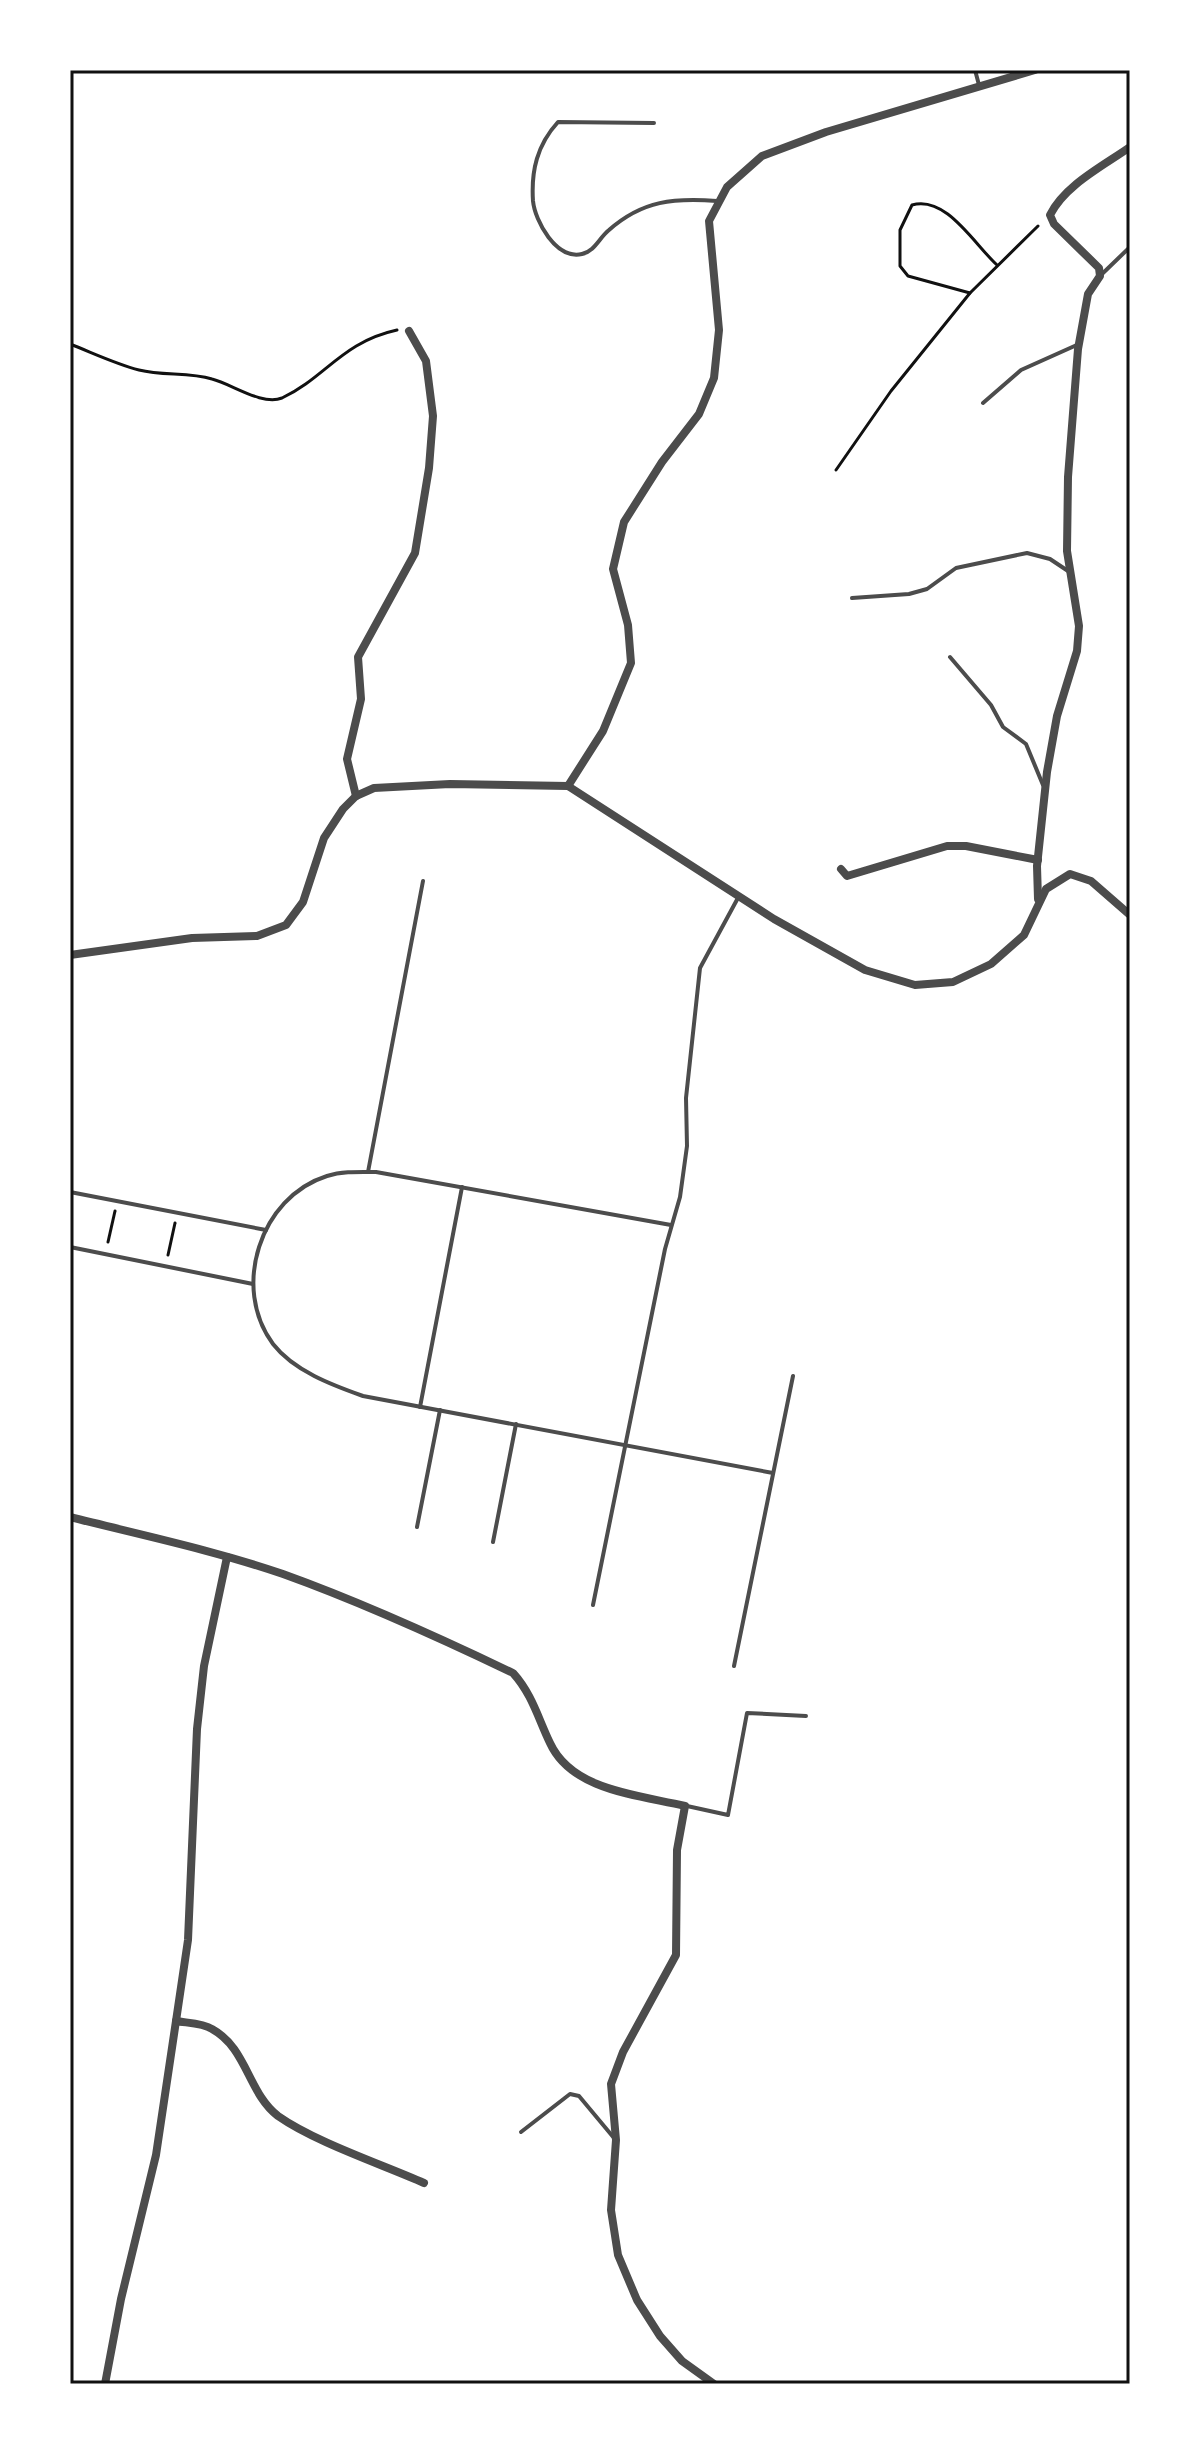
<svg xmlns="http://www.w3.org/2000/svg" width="1200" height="2454" viewBox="0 0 1200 2454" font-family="'PT Sans Narrow',sans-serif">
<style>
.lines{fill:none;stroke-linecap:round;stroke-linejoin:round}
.path{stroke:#111;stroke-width:3}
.service{stroke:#4c4c4c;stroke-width:4}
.minor{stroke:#4c4c4c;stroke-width:8}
.neatline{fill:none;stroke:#111;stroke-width:3}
</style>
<rect width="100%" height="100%" fill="#fff"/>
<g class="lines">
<g class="path">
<path d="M970,293L908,276L900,266V230L912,205C946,195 974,244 997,265"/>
<path d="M70,344C93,353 116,364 139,370C163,376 189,372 212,379C232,384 262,406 282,398C326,377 342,342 397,330"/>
<polyline points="836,470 891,391 970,293 1038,226"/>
<polyline points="108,1242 115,1211"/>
<polyline points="168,1255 175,1223"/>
</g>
<g class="service">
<polyline points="975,70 979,85"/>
<path d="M654,123L558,122C537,145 531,171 533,201C535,221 556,260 582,254C595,251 599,238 609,230C643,200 674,198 717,201"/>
<polyline points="1102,274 1130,247"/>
<polyline points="983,403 1021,370 1079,344"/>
<polyline points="852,598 909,594 927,589 956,568 1027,553 1050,559 1068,571"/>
<polyline points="950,657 991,705 1003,727 1026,744 1043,785"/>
<polyline points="368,1172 423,881"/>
<polyline points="70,1192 266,1230"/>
<path d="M671,1225L376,1172C360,1172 343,1171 327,1176C260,1197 231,1288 273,1344C294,1371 332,1385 363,1396L773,1473"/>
<polyline points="70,1247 253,1284"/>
<polyline points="420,1407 462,1187"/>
<polyline points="417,1527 440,1410"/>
<polyline points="493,1542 516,1424"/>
<polyline points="593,1605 665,1249 680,1197 687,1146 686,1098 700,968 739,896"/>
<polyline points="734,1666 793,1376"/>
<polyline points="687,1806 728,1815 747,1713 806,1716"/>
<polyline points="521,2132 570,2094 579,2096 614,2138"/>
</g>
<g class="minor">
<polyline points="568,786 603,731 631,663 628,625 613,569 624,522 662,462 699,414 714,378 719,330 709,221 727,187 762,156 826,132 1035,70"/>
<polyline points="356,796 347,759 361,699 358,657 415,553 429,468 433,416 426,361 409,331"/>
<polyline points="841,869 847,876 947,846 966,846 1038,860"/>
<path d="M1038,899L1037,866L1047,772L1057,716L1077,651L1079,626L1067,551L1068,477L1078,349L1088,294L1100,276L1099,268L1054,224L1050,215C1065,185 1103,166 1130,147"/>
<polyline points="70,955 192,938 257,936 286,925 303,902 324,838 343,809 356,796 374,788 450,784 568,786 774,919 865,970 915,985 953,982 991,964 1024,935 1046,889 1070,874 1091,881 1130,915"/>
<path d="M70,1517C141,1535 213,1550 283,1574C361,1602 438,1637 513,1673C532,1694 538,1718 550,1743C572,1791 639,1795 685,1806L677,1850L676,1955L623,2052L611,2084L616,2140L611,2210L618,2255L637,2300L660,2336L682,2361L714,2384"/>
<path d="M176,2021C187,2023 203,2023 212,2029C247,2048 248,2093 278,2116C315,2142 381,2164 424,2183"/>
<polyline points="105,2384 121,2299 156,2155 176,2021 188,1940 197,1729 204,1666 227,1557"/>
</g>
</g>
<rect width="1200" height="2454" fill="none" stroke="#ffffff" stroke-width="144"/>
<rect x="72" y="72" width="1056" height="2310" class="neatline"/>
</svg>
